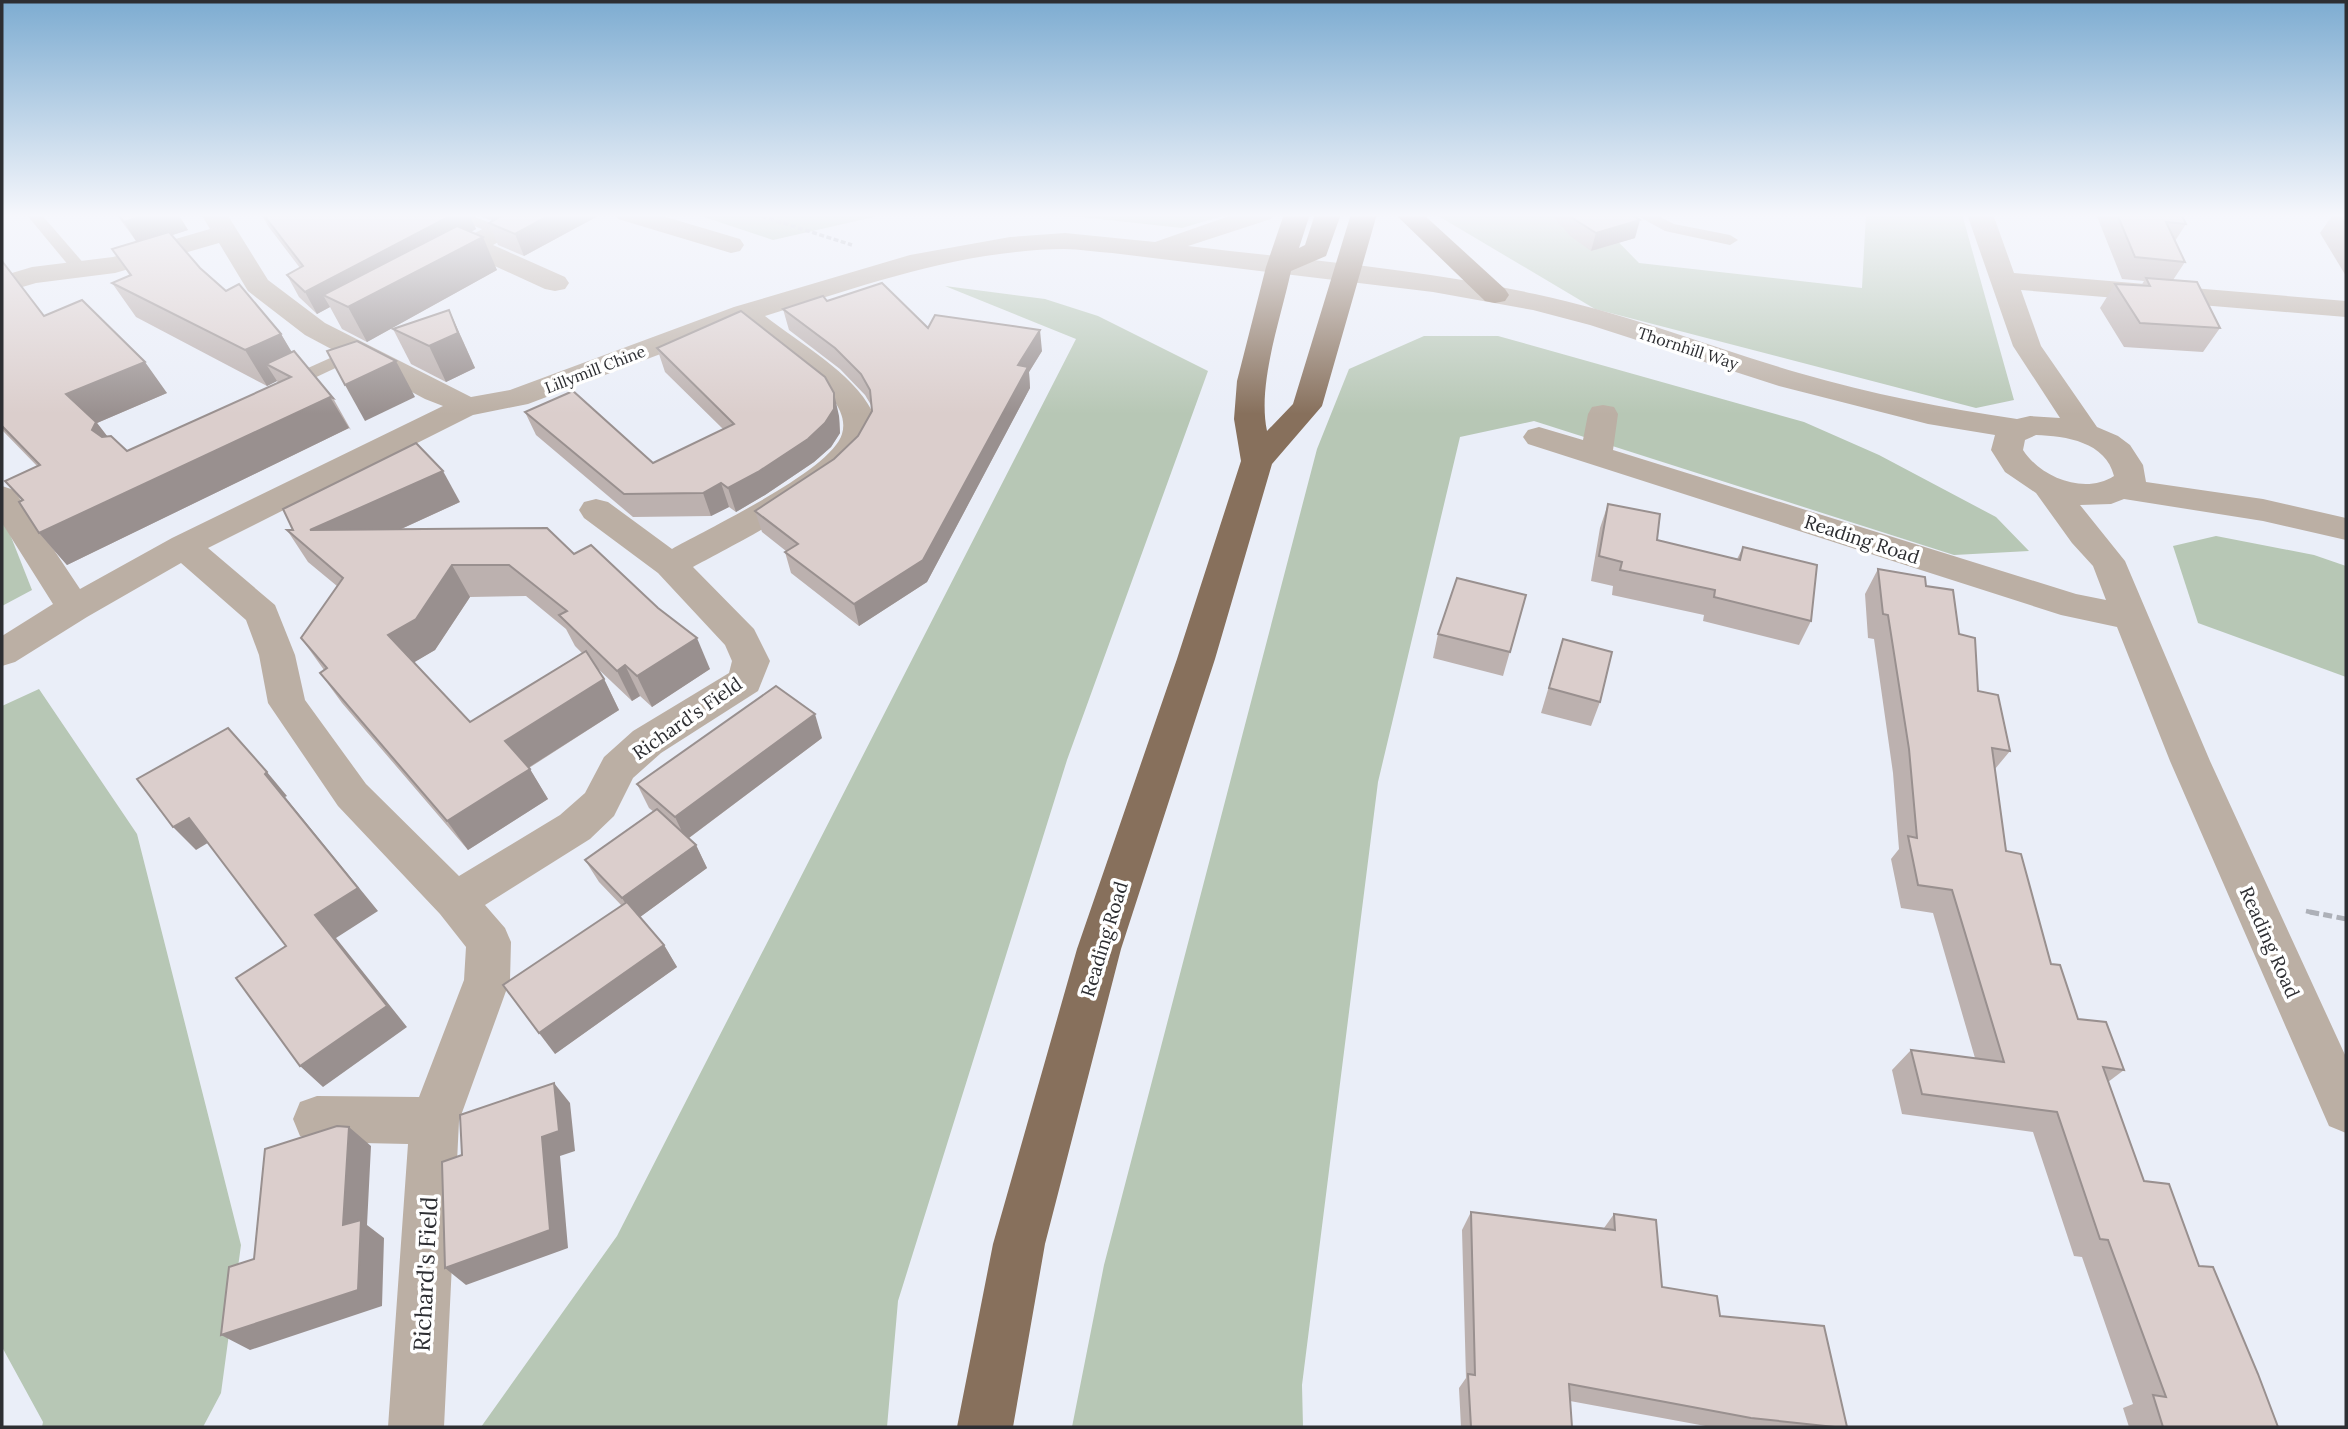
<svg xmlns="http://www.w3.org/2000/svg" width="2348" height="1429" viewBox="0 0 2348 1429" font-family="Lora,serif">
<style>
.green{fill:#b7c7b5}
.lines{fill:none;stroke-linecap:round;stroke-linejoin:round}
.path-far2{stroke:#adb0b8;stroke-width:3.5;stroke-dasharray:5 2.5;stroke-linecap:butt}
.path-far1{stroke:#adb0b8;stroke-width:4.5;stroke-dasharray:7 3.5;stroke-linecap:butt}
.path{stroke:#adb0b8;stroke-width:5;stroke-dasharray:9 4.5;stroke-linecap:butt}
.service{fill:#bbafa4;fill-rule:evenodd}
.minor{fill:#bbafa4;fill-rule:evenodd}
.trunk{fill:#87705c;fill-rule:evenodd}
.wall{fill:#bcb1af;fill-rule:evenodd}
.shaded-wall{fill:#99908f}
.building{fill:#dbcecc;stroke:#99908f;stroke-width:2}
.labels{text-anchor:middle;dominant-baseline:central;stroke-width:7;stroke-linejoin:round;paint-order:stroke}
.far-street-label{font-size:16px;fill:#2d2e32;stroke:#fff}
.street-label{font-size:19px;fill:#2d2e32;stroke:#fff}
.near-street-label{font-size:23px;fill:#2d2e32;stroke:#fff}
</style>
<rect width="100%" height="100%" fill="#eaeef8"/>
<g class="green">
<polygon points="695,214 887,214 773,240"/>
<polygon points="1006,214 1229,214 1182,228 1081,217"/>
<polygon points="1435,214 1591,214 1639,263 1862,288 1866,214 1962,214 2014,400 1976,408 1595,309"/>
<polygon points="945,286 1045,299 1098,316 1208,371 1067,760 898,1301 887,1427 481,1427 617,1236 1076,339"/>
<polygon points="1424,336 1498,336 1804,422 1879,455 1996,517 2029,551 1954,555 1534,421 1460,437 1378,782 1302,1385 1303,1427 1072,1427 1104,1265 1317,449 1349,369"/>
<polygon points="2,514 32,590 2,606"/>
<polygon points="2216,536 2314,555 2346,566 2346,677 2198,623 2173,546"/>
<polygon points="39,689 137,834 241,1245 221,1393 203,1427 42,1427 43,1422 2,1347 2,706"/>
</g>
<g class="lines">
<polyline class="path-far2" points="755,214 852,245"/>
<polyline class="path-far1" points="2306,911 2319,914"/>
<polyline class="path" points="2310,912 2346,919"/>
<g class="service">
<polygon points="26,214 41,214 86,266 88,269 86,272 74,272"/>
<polygon points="445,214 467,214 504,228 507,231 504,234 494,234"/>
<polygon points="1634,214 1654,214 1674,224 1730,235 1738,240 1730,245 1665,231"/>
<polygon points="357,346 366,351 363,355 291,389 285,390 276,385 279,381"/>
</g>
<g class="minor">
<path d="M201,214H227L268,280L325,323L471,397L510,390L734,307L910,255L1010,237L1065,233L1155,242L1235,214H1275L1271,219L1188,246C1304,260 1421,269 1535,294C1625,313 1711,347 1799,373C1871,394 1944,408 2017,419L2030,416L2060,418L2013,346L1967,214H1993L2014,273L2346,301V317L2021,290L2041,346L2097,427L2118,436L2130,445L2143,465L2146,482L2263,499L2346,518V540L2263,521L2124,499L2111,504L2080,505L2125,561L2210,761L2346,1057V1133L2329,1126L2170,761L2117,627L2061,615L1528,444L1523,437L1528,430L1539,427L1583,440L1588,414L1592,407L1603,405L1614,407L1618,414L1613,450L2076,594L2106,600L2093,566L2072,543L2036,493L2005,472L1991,450L1995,435L1928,424L1779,386L1590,325L1533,310L1433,292L1112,253C1096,252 1080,249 1064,249C961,250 862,286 765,316C798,342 853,373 872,411C899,466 730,546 693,567L754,629L770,661L758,691L661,753L633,778L614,816L590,839L485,905L505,928L511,942L510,980L459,1121L444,1427H388L408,1144L317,1142L300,1136L293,1119L300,1102L317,1096L419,1097L464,980L466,947L440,914L338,806L268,703L259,655L246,620L181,563L87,617L15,662L2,666V636L53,604L2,523V486L14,490L80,589L172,538L443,406L425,399L305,335L248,291L219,243L115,273L36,283L2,293V276L32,267L113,257L210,229ZM740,324L833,399C840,409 846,421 842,434C832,470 707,529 672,549L608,502L596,499L584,502L579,510L584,518L658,573L725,645L732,661L729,673L633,731L604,757L585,793L560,815L459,876L366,784L305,700L295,655L275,605L208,548L473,415L528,404ZM2036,435C2066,436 2106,442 2114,476C2085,495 2041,478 2023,450L2025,440Z"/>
<polygon points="510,214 543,214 539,219 493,245 565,277 569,283 565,289 555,291 545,289 473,256 447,271 437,273 427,271 424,265 427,259"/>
<polygon points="614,214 656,214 740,239 744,245 740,251 731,253 618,219"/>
</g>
<g class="trunk">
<path d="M1284,214H1310L1299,248L1305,245L1315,214H1341L1326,256L1291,271C1281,318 1257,384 1267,431L1293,404L1351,214H1377L1322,406L1272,464L1215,659L1121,949L1045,1244L1013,1427H957L993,1244L1077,949L1177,659L1241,461L1234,419L1237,381L1266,267Z"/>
<polygon points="1395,214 1423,214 1505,289 1509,295 1505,301 1495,303 1485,301"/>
</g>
</g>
<g class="wall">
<polygon points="116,214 178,214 188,230 172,235 200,268 226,291 281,334 291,352 333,398 351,430 349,428 67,565 39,533 22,501 5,481 37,466 2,430 2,261 44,316 167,393 97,423 107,436 127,451 278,383 277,381 267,386 136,317 112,283 130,276 112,249 137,242"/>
<polygon points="261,214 469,214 476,229 471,232 497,270 367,342 342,329 330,307 317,314 299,297 287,275 300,268 268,226"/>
<polygon points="475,214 504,214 492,221"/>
<polygon points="1551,214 1631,214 1635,238 1591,251 1570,236"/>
<polygon points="2096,214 2181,214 2186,224 2175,241 2185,262 2173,280 2220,328 2203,352 2124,347 2100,308 2115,284 2141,286 2144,281 2122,279"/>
<polygon points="2333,214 2346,214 2346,276 2320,233"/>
<polygon points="596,217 524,256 498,245 489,223"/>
<polygon points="827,301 928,328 1042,351 1029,372 1030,388 927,582 859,626 791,573 785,552 786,551 762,532 755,511 834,459 858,436 872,411 871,405 865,395 840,369 789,330 783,309"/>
<polygon points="449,310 475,368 446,382 411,364 393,329"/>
<polygon points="657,348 839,416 840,433 831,447 814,462 765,495 736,512 729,507 711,516 633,517 536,435 525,412 653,463 723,429 665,372"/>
<path d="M460,502L399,530L574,554L710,669L652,707L640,696L632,701L594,665L604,679L619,710L529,768L548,799L468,850L342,703L320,673L324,670L301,638L337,586L308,562L287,530H293ZM526,596L566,629L575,646L582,653L470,722L414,662L435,650L470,597Z"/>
<polygon points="1608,504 1657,540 1737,559 1743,547 1811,621 1799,645 1703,621 1704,615 1612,595 1613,586 1591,581 1600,528"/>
<polygon points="1878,569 1926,586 1959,634 1978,691 2010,751 1995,769 2006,851 2051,964 2078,1019 2124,1070 2108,1082 2144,1181 2199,1266 2278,1427 2129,1427 2123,1408 2133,1404 2082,1257 2074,1256 2033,1132 1902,1114 1892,1070 1911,1050 1975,1058 1933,913 1901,908 1891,859 1899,849 1893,773 1874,639 1868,638 1865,594"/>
<polygon points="1526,595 1503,676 1433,658 1438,634"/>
<polygon points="1563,639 1600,702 1591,726 1541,713"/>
<polygon points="822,738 689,838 696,845 707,868 640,917 664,945 677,967 555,1054 622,906 599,882 585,860 654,812 649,808 637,784"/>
<polygon points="1471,1212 1604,1228 1614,1214 1662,1287 1720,1316 1847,1427 1711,1427 1570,1401 1572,1427 1461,1427 1459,1388 1466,1378 1462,1230"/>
</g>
<g class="shaded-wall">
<polygon points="150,214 178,214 188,230 139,246 124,222"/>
<polygon points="454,214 469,214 476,229 338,303 323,295 330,307 317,314 305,292"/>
<polygon points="489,214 504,214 492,221"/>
<polygon points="552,214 595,214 596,217 524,256 515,234"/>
<polygon points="1640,220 1635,238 1591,251 1596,233"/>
<polygon points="483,237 497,270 367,342 348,307"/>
<polygon points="449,310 475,368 446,382 429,346"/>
<polygon points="1040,330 1042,351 1029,372 1030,388 927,582 859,626 854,604 1018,365"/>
<polygon points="281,334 302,369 266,364 277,381 267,386 245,350"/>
<polygon points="396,361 415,397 365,421 345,385"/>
<polygon points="145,362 167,393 97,423 121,454 92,430 66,394"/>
<polygon points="834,393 839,416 840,433 831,447 814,462 765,495 736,512 728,488"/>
<polygon points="330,397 349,428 67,565 39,533"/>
<polygon points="443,471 460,502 331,561 310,530"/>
<polygon points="721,483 729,507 711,516 703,493"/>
<polygon points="452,565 470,597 435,650 408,666 388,635"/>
<polygon points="697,638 710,669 652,707 637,676"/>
<polygon points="625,665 640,696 632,701 617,671"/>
<polygon points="604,679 619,710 523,771 505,741"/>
<polygon points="815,714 822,738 686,840 675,817"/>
<polygon points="530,769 548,799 468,850 447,821"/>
<polygon points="267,772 287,796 285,797 378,911 336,938 407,1027 323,1087 300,1066 315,915 265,774"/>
<polygon points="189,818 211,841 196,850 173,827"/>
<polygon points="696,845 707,868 636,920 622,898"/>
<polygon points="664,945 677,967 555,1054 539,1033"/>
<polygon points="554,1083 570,1103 575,1151 560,1156 568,1248 466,1285 445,1268 542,1137"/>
<polygon points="349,1127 371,1146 367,1225 384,1238 382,1306 250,1350 221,1335 343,1225"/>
</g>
<g class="building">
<polygon points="118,214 150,214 124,222"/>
<polygon points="263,214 454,214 305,292 287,275 303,266"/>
<polygon points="505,214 552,214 515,234 489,223"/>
<polygon points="1570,214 1631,214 1640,220 1596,233 1574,219"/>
<polygon points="2117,214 2181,214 2186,224 2166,222 2185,262 2135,257"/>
<polygon points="2339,214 2346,214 2346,225"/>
<polygon points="457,226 483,237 348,307 323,295"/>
<polygon points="169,232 200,268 226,291 239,284 281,334 245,350 112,283 131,275 112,249"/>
<polygon points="2,261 44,316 82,300 145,362 66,394 96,422 92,430 102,437 111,436 127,451 291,377 266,364 294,351 333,398 330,397 39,533 19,502 23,500 5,481 40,465 2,426"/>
<polygon points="2146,278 2197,282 2220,328 2140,323 2115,284 2150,286"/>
<polygon points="882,283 928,328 935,315 1040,330 1018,365 1028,367 923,560 854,604 785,552 798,544 755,511 834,459 858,436 872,411 870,390 861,374 835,348 783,309 823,296 827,301"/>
<polygon points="449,310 458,333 429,346 393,329"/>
<polygon points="741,311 825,377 834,393 834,409 825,423 808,439 758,472 728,488 721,483 703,493 624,494 525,412 573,391 653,463 734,424 657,348"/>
<polygon points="357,341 396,361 345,385 327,351"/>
<polygon points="416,443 443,471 310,530 547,528 574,554 591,545 658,608 697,638 637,676 625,665 617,671 559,615 567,611 509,565 452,565 416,619 388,635 470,722 586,651 604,679 505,741 530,769 447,821 320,673 327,668 301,638 343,578 287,530 293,530 283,509"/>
<polygon points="1608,504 1660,514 1657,540 1740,560 1743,547 1817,565 1811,621 1714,597 1715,590 1620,570 1622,562 1599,556"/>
<polygon points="1878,569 1925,577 1926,586 1953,590 1959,634 1975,638 1978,691 1998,695 2010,751 1992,748 2006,851 2021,854 2051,964 2060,965 2078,1019 2106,1022 2124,1070 2103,1067 2144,1181 2169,1184 2199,1266 2213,1267 2258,1374 2278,1427 2163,1427 2153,1395 2166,1397 2108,1240 2100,1239 2057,1112 1922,1094 1911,1050 2004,1062 1952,890 1918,885 1908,836 1917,838 1909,749 1888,615 1883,614"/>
<polygon points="1457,578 1526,595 1510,652 1438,634"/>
<polygon points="1563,639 1612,652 1600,702 1549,688"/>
<polygon points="776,686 815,714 675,817 637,784"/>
<polygon points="228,728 267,772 265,774 358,888 315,915 387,1006 300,1066 236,978 286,946 189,818 173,827 137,779"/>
<polygon points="657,809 696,845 622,898 585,860"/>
<polygon points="627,902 664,945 539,1033 503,985"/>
<polygon points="554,1083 559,1131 542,1137 550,1230 445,1268 442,1162 462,1155 460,1115"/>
<polygon points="337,1126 349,1127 343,1225 361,1220 358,1290 221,1335 229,1267 254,1259 265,1149"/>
<polygon points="1471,1212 1615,1230 1614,1214 1656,1220 1662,1287 1717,1296 1720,1316 1824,1326 1847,1427 1835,1427 1751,1418 1569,1384 1572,1427 1471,1427 1468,1374 1475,1375"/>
</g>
<linearGradient id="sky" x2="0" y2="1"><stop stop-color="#7dacd1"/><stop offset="0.52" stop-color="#f6f7fc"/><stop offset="1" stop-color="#f6f7fc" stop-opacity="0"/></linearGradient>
<rect width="2348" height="414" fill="url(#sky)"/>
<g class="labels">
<g class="far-street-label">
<text transform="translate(1688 348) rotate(18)">Thornhill Way</text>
<text transform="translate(595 369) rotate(-21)">Lillymill Chine</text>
</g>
<g class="street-label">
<text transform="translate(1862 539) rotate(18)">Reading Road</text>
<text transform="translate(687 718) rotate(-35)">Richard's Field</text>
<text transform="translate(1104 939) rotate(-73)">Reading Road</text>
<text transform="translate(2270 942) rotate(66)">Reading Road</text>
</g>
<g class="near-street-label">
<text transform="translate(425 1274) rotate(-87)">Richard's Field</text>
</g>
</g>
<rect width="2348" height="1429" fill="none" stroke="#2d2e32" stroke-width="7"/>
</svg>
